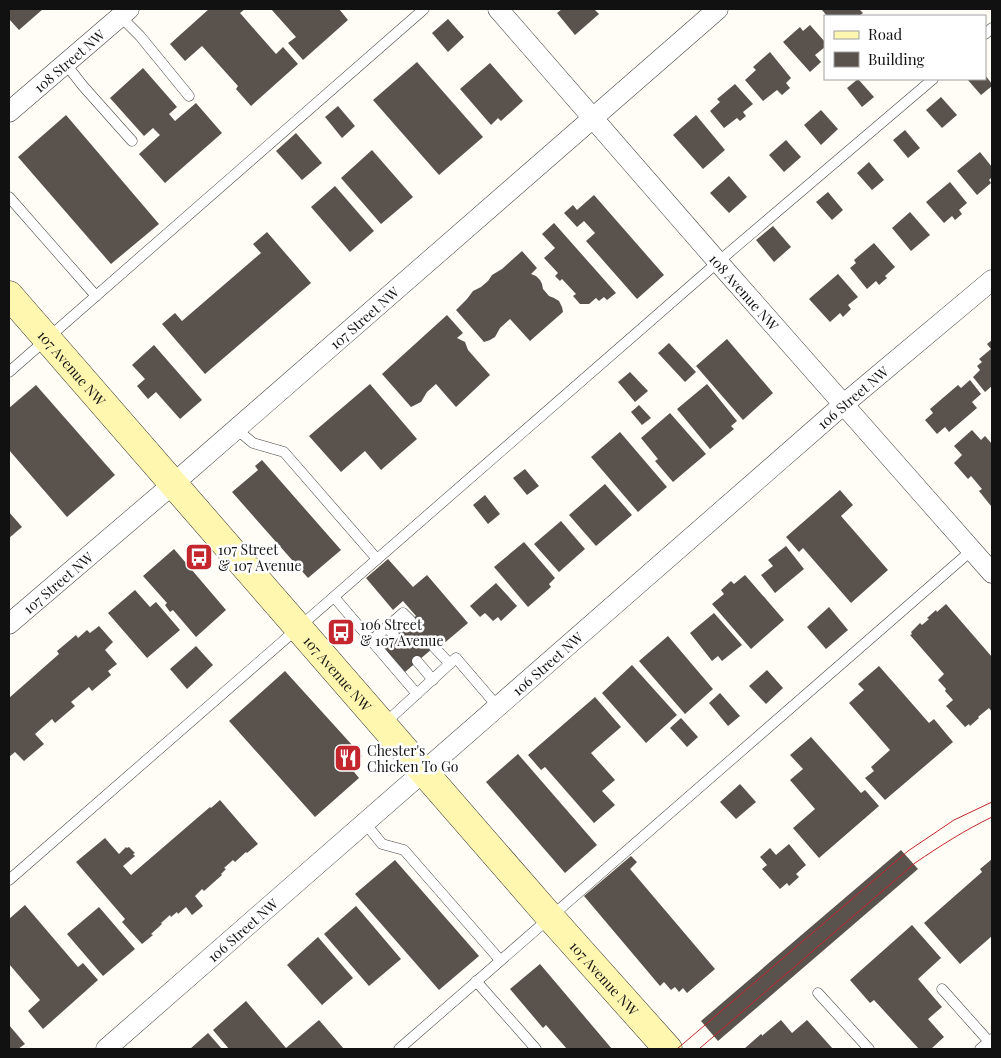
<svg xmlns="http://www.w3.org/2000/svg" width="1001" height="1058" viewBox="0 0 1001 1058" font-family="'Playfair Display',serif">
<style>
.building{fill:#5a524d}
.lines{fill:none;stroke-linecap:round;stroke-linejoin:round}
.lane-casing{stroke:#444;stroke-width:11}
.street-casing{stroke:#444;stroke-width:21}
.secondary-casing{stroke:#333;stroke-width:29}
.lane{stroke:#fff;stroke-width:10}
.street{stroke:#fff;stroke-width:20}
.secondary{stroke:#fff6b0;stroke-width:28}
.tram{stroke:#c4262e;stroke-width:1}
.labels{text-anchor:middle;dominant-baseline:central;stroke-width:5;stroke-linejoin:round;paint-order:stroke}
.street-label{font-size:14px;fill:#111;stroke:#fff}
.poi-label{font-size:14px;fill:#111;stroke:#fff;text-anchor:start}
</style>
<rect width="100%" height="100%" fill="#fffdf5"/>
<g class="building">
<polygon points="9,9 43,9 19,30 9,19"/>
<polygon points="209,9 245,9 240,13 276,54 283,47 298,64 251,106 236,89 238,86 202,46 185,61 170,44"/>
<polygon points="271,9 339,9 348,20 303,60 288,43 296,37"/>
<polygon points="562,9 594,9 599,14 575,35 557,13"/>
<polygon points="823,9 859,9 863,13 859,16 827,16 822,10"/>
<polygon points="448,19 464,37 448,52 432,33"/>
<polygon points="810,25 825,42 825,47 815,55 821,62 810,72 783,42 800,27 803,31"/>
<polygon points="770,52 791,78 786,83 790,88 782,95 777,90 763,101 745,80 756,70 753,67"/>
<polygon points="417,62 483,137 439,175 373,100"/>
<polygon points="490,63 523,101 501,121 498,118 491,125 460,89"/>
<polygon points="143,68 177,107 169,114 175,121 196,103 222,133 165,183 139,154 160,135 153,128 144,136 110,98"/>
<polygon points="985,75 992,84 992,86 981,95 967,79 985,79"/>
<polygon points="858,79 874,97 862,107 847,88"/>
<polygon points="735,84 753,104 743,112 746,116 740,121 737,118 724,128 710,111 720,102 717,99"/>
<polygon points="941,97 957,115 942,128 926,110"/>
<polygon points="338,106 355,126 342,138 325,117"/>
<polygon points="821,110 838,129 821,145 804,125"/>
<polygon points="66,115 159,224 111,264 18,157"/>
<polygon points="696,115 725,150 703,169 673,135"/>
<polygon points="905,130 920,148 908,158 893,140"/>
<polygon points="296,133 322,163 302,180 276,151"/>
<polygon points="786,140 801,157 784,172 769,155"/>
<polygon points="372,150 413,197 381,224 341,178"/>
<polygon points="980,152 992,167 992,177 989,180 991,183 977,195 957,171"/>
<polygon points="869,162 884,180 872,190 857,173"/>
<polygon points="729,176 747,197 729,213 710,193"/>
<polygon points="950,182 967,203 959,210 962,214 955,220 952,216 944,223 926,202"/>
<polygon points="335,186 374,231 350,252 311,207"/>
<polygon points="828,192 843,210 832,220 816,202"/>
<polygon points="594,195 664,275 637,299 586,241 595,233 584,221 577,227 564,213 573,205 577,210"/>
<polygon points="910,212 930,235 911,251 892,228"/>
<polygon points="554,223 616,293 607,300 604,297 599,301 596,298 589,304 580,304 573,296 576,294 562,279 560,281 555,276 558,273 544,258 555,248 542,234"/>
<polygon points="773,226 791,247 774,262 756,240"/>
<polygon points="267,232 311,283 205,374 162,324 175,313 182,321 261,253 253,244"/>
<polygon points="874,243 895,267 885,276 887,278 879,285 876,281 867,289 850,268 856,263 854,260"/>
<polygon points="522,251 537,268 531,274 536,276 540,280 542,284 543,289 549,296 554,298 559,301 562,307 563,312 530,341 510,319 500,328 495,337 490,340 484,342 456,310 467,299 473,291 481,287 488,281 492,275 502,269"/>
<polygon points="838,274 858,297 848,305 851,309 843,317 840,313 830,322 809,299"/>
<polygon points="447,315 463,333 457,338 465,342 468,350 490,375 456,407 436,384 427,392 421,402 411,407 382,374"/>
<polygon points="727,339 773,393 743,420 696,366"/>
<polygon points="992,340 992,386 985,392 973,377 980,370 977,366 982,362 979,359 991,349 987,344"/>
<polygon points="669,343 696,372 685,382 658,353"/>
<polygon points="154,345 202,400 180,419 156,392 148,399 137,386 145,379 132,365"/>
<polygon points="630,372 648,391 635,402 618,382"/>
<polygon points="970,380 981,394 972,402 977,408 949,432 945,427 937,434 925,420 933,413 930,409 958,385 961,388"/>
<polygon points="370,384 417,439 381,470 365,451 341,472 309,436"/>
<polygon points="707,384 737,421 731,426 734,429 710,449 677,409"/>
<polygon points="36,385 115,475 67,517 9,450 9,408"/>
<polygon points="639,405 651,418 642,425 631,412"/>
<polygon points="670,413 706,454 673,482 655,461 658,459 641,438"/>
<polygon points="972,430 981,440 985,436 992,444 992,505 991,506 979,491 982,489 971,476 968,479 954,463 962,455 954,446"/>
<polygon points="620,432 667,487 638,512 591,457"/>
<polygon points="262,460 341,550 308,578 232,492 258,470 255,466"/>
<polygon points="525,469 539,486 527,495 513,478"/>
<polygon points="605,484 632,515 596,546 569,515"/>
<polygon points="840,490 853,505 841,516 888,570 851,603 803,548 799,552 786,537"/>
<polygon points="485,495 500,514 488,524 473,505"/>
<polygon points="9,512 22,527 9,538"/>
<polygon points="561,521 585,549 559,572 534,544"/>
<polygon points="524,542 555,578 549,584 551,587 528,607 494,567"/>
<polygon points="786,546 804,569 775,593 761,575 773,566 768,560"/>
<polygon points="174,549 226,610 196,637 173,610 170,612 165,605 167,603 143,576"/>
<polygon points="388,559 413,587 427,575 468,623 442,645 440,642 405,672 382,646 416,616 403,601 393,610 366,578"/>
<polygon points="745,575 784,620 751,649 712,604 724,594 721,590 731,581 734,584"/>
<polygon points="496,583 517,606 501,621 498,617 493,621 485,613 480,617 470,606"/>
<polygon points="135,590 150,607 156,602 180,630 147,658 108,613"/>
<polygon points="946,604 992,657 992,712 989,708 978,717 979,718 970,726 969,724 965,727 946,706 953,700 945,691 946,689 938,680 944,674 910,635 912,634 911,632 920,623 922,625 929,619 927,618 936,610 937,612"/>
<polygon points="829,607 848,630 826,649 807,627"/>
<polygon points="714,613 742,645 722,661 718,656 712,661 690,633"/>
<polygon points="99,626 113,642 105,650 117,664 108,671 111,675 92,691 89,687 71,702 75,706 55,723 52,719 35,734 44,744 24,761 15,752 9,757 9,698 59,654 57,651 76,635 78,638 87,630 90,633"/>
<polygon points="668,636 713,689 685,714 639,661"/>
<polygon points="196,646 213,665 187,689 170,669"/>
<polygon points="632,665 677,715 646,743 602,693"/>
<polygon points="879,666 929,723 934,719 953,742 885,800 865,778 874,771 871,767 890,750 849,703 864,690 858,684"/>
<polygon points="767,670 783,688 766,704 749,686"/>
<polygon points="285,671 362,756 350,767 359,778 315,817 229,721"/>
<polygon points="720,693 740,716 728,726 709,703"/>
<polygon points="595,697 621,727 591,753 615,780 602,791 615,805 594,823 545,767 541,770 528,755"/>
<polygon points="681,718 698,737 687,747 670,728"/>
<polygon points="811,737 861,793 865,790 879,806 819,858 793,828 815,809 790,780 803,769 790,755"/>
<polygon points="518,754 597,845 565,873 486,782"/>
<polygon points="740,784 756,802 736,819 720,802"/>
<polygon points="220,800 258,844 247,853 246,852 235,862 233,860 224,868 226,869 221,874 222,875 204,891 202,889 195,896 203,906 192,915 186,907 178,914 177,912 171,917 170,915 161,923 162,924 151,934 153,935 142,944 122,922 125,919 76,862 105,838 119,854 126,847 127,848 129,847 135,853 133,854 135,856 123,866 131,875 210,807 211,808"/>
<polygon points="789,844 806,865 796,874 799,877 789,886 787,883 780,889 762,869 767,865 760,857 770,848 776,855"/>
<polygon points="901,850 918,869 718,1041 701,1021"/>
<polygon points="631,856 637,862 630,869 715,969 687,993 683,988 679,992 675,987 671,990 664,982 660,986 584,896"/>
<polygon points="992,859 992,936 960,964 924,923 982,872 980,869"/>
<polygon points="395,860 479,956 439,990 355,894"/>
<polygon points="25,905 78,967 83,963 98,980 43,1029 28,1011 40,1000 9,964 9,919"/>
<polygon points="356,906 401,959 369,986 324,934"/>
<polygon points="99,907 135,949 103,976 67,934"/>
<polygon points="912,925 941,958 918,979 942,1007 928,1019 944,1037 931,1049 919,1049 874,1000 870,1003 850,980"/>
<polygon points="318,937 353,978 322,1005 287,965"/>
<polygon points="540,964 612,1049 567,1049 546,1025 543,1028 510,989"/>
<polygon points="246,1001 286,1048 319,1020 344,1049 229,1049 213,1030"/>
<polygon points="781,1020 792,1033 807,1020 833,1049 744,1049 761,1034 763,1036 763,1035"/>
<polygon points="9,1025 25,1044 18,1049 9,1049"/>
<polygon points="208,1033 222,1049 190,1049"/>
</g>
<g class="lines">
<g class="lane-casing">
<g id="lane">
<polyline points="120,16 140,36 189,96"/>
<polyline points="985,34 992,28"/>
<polyline points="65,63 83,86 132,141"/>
<polyline points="9,197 96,296"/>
<polyline points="9,372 424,9"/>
<polyline points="236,429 253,443 284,452 377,559"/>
<polyline points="334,597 417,694"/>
<polyline points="387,628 394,635"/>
<polyline points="371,641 403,613 411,621"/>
<polyline points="434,647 450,664"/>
<polyline points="417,661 433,680"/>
<polyline points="384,724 456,658 498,707"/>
<polyline points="365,823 382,844 404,850 500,960"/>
<polyline points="9,880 718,262 933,79"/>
<polyline points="476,981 536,1049"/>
<polyline points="942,989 992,1045"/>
<polyline points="818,993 869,1049"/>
<polyline points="399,1049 972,550"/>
<polyline points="980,1049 992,1039"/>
</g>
</g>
<g class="street-casing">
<g id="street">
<path id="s1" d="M498,9L718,262L992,573"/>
<path id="s2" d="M9,112L129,9"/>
<path id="s3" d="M9,624L173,484L718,9"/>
<path id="s4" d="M106,1049L844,404L992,280"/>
</g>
</g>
<g class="secondary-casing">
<g id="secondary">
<path id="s5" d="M9,295L550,917L668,1049"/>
</g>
</g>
<use href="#lane" class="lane"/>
<use href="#street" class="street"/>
<use href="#secondary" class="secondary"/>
<g class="tram">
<polyline points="677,1049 908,851 954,820 992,802"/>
<path d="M699,1049L915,863C940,846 965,830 992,817"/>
</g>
</g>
<defs>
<g id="bus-square" transform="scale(1.4375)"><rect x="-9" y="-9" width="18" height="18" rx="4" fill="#c4262e" stroke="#fff"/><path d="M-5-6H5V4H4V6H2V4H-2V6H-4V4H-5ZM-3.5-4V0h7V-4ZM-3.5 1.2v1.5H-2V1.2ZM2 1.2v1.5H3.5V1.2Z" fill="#fff"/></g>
<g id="restaurant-square" transform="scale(1.4375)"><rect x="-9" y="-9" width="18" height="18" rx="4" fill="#c4262e" stroke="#fff"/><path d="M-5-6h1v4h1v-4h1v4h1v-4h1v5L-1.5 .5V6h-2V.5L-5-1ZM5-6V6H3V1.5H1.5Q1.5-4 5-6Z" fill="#fff"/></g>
</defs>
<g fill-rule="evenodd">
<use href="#bus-square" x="199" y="557"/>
<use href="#bus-square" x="341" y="632"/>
<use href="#restaurant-square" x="348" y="758"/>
</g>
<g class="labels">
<g class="street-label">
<text stroke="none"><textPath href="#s2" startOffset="79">108 Street NW</textPath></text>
<text stroke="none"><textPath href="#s1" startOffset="375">108 Avenue NW</textPath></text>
<text stroke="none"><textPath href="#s3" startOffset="469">107 Street NW</textPath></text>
<text stroke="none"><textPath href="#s5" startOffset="96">107 Avenue NW</textPath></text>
<text stroke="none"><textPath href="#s4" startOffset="991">106 Street NW</textPath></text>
<text stroke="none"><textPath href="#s3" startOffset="64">107 Street NW</textPath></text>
<text stroke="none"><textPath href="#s4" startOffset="586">106 Street NW</textPath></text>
<text stroke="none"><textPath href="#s5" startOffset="501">107 Avenue NW</textPath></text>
<text stroke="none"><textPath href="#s4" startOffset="181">106 Street NW</textPath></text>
<text stroke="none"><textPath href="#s5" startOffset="906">107 Avenue NW</textPath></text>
</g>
<g class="poi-label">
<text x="218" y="549">107 Street<tspan x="218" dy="16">&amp; 107 Avenue</tspan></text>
<text x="360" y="624">106 Street<tspan x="360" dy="16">&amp; 107 Avenue</tspan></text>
<text x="367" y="750">Chester's<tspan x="367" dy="16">Chicken To Go</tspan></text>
</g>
</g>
<rect width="1001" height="1058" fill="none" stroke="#111111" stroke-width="20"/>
<rect x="824" y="15" width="162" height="65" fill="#ffffff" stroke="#a0a0a0"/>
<rect x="834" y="31" width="25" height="8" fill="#fff6b0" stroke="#a0a0a0"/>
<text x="868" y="40" font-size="15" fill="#111111">Road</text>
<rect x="834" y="52" width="25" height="15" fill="#5a524d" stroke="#a0a0a0"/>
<text x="868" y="65" font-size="15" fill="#111111">Building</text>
</svg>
